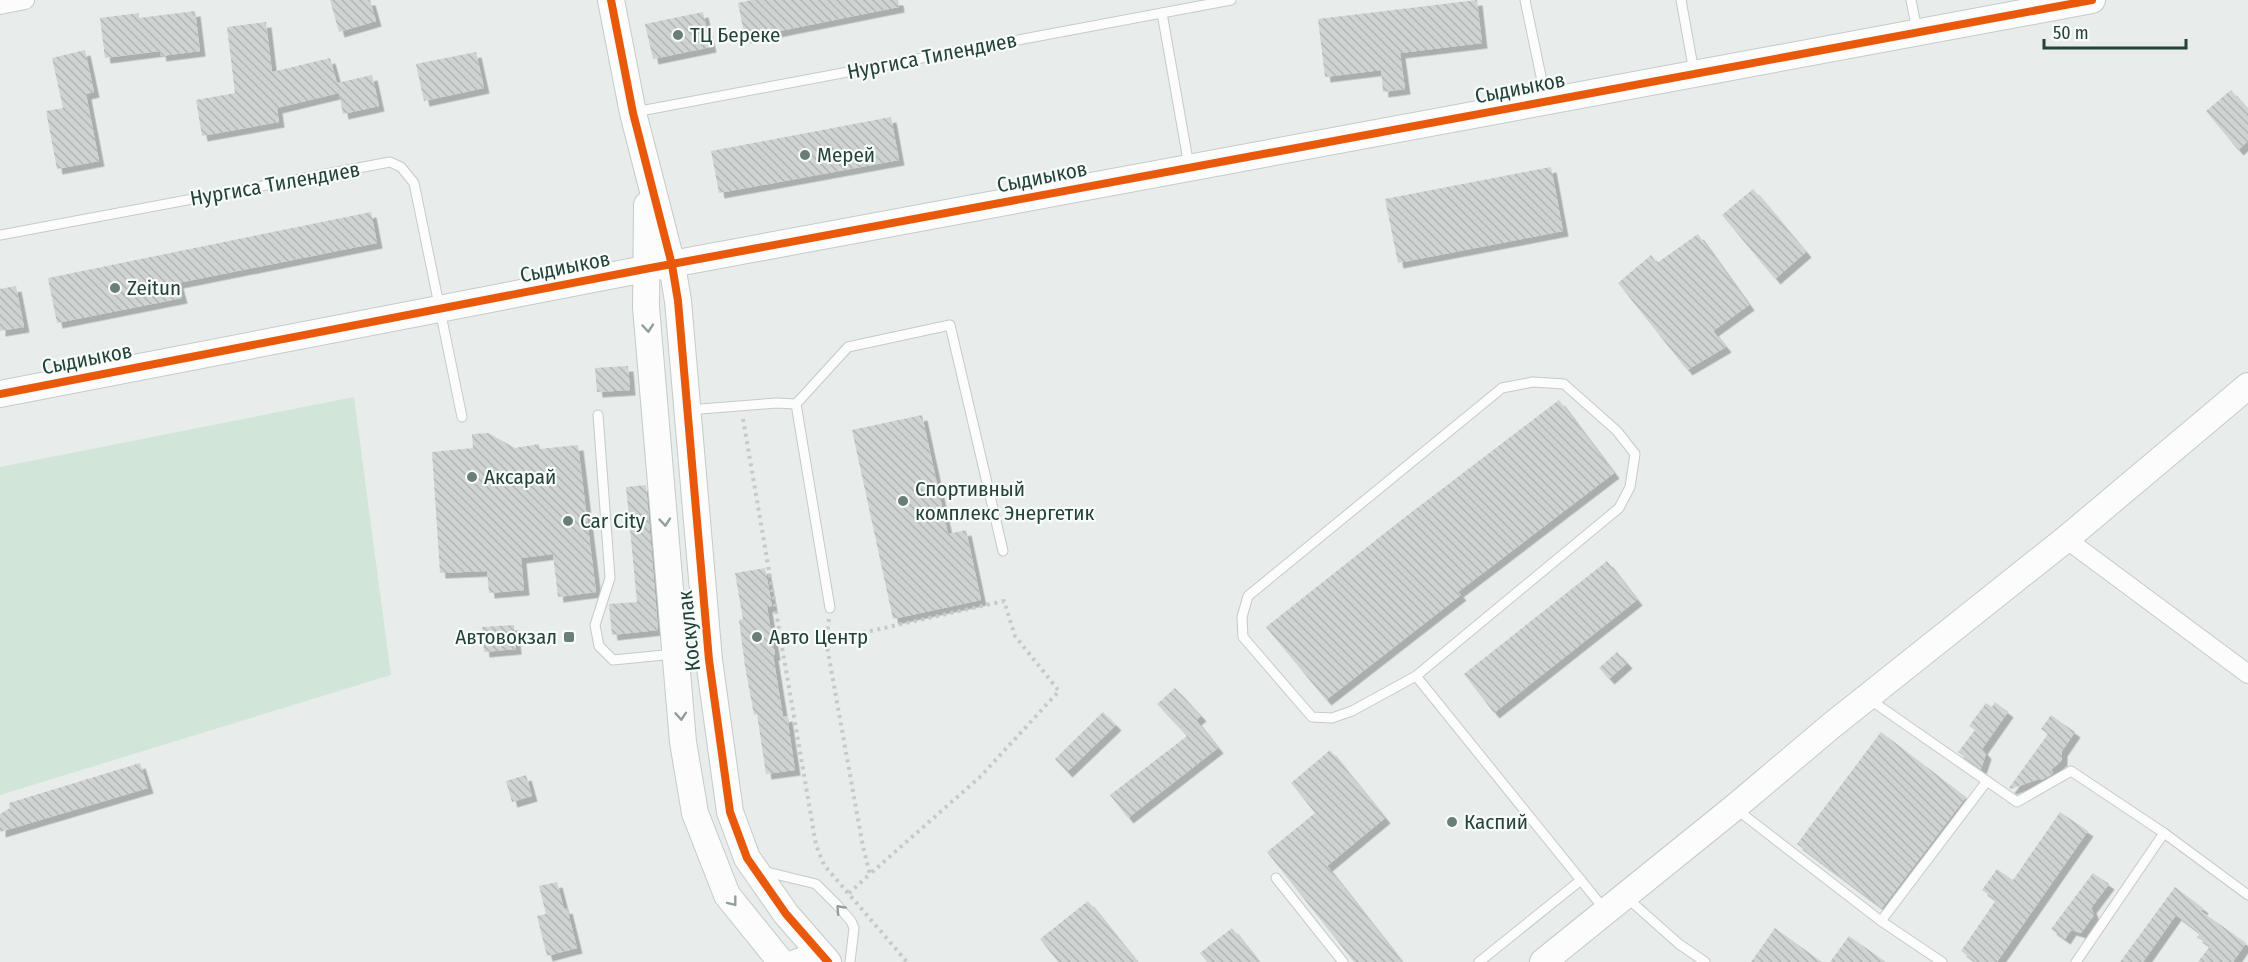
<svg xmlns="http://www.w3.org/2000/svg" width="2248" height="962" viewBox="0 0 2248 962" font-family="'Fira Sans Condensed',sans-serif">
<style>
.pitch{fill:#d1e6d8}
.building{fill:url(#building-back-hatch);filter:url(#shadow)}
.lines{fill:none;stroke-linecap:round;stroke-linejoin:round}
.lane-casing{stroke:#c5cac8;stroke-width:11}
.street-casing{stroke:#c5cac8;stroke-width:20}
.secondary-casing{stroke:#c3cbc8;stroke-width:28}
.path{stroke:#c3ccca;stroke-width:4;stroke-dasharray:3 4.5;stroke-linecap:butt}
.lane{stroke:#fcfcfc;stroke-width:9}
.street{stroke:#fcfcfc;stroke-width:18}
.secondary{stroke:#fcfcfc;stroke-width:26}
.cycleway-casing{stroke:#f7fbf9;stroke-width:11}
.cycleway{stroke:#e8590c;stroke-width:8}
.oneway{stroke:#909f9b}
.poi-dot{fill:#697e78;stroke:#f7fbf9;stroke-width:2}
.labels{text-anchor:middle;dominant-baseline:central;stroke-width:4.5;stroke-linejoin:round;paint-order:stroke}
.poi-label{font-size:21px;fill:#24423a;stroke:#f7fbf9;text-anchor:start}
.street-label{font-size:21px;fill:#24423a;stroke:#f7fbf9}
</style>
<defs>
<pattern id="building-back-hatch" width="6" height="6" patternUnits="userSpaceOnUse" patternTransform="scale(1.5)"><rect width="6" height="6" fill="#cfd4d2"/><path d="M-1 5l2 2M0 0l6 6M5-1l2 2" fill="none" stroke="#b2b7b5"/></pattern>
<filter id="shadow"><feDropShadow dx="5.5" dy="5.5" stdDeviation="0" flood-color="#0004"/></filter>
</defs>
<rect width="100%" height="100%" fill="#e8edeb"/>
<polygon class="pitch" points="354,397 391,675 0,795 0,467"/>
<g class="building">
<polygon points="330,0 370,0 376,21 339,32"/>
<polygon points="751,0 898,0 899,7 745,38 738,3"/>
<polygon points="1477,0 1482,43 1400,53 1405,89 1383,92 1381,70 1325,77 1318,19"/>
<polygon points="195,11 200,51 161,56 160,51 105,58 100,18 139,13 139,18"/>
<polygon points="703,12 711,47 653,59 645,24"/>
<polygon points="266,22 272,72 330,58 337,83 372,75 379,106 343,114 339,93 277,108 279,122 202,136 196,100 235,93 227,27"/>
<polygon points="85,50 94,92 86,94 99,161 57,169 46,111 63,108 52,58"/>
<polygon points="476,52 484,88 424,101 416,64"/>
<polygon points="2231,90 2248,110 2248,141 2238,150 2206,111"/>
<polygon points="891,117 899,160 719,193 711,151"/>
<polygon points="1551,167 1563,231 1398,263 1385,199"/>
<polygon points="1753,189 1806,252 1775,279 1722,215"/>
<polygon points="371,212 377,243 178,283 182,298 57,323 48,278"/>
<polygon points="1698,234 1749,305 1713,331 1726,347 1687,370 1618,283 1651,255 1657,263"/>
<polygon points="16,286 24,327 0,331 0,289"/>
<polygon points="628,366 630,390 597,392 595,368"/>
<polygon points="1559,400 1614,473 1458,592 1461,595 1326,700 1266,627 1400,521"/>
<polygon points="922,415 948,534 966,530 981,600 893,619 852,430"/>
<polygon points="488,433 515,448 539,444 540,449 578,445 596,592 558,597 553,554 521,558 524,590 489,593 487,571 440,573 432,452 473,448 472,434"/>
<polygon points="646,485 658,630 612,635 609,604 637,602 626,487"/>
<polygon points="1607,561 1637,600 1494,713 1464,674"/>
<polygon points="765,568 772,606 767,607 775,655 773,655 783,717 787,716 795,770 766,774 757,714 754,715 745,666 739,620 743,619 735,573"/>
<polygon points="514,625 516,649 484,652 482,627"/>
<polygon points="1617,652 1627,663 1609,679 1599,668"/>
<polygon points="1175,688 1201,716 1196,720 1218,748 1128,818 1110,795 1187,736 1157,704"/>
<polygon points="1995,702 2008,712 1982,749 1986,754 1981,769 1958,752 1975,730 1969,726 1986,703 1992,707"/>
<polygon points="1103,712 1116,725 1067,772 1055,759"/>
<polygon points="2051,715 2075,732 2062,751 2062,760 2051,770 2053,773 2051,775 2041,780 2039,779 2011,789 2009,788 2048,734 2041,729"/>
<polygon points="1881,732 1966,797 1882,908 1797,844"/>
<polygon points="1330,750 1385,818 1327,866 1402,962 1354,962 1267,852 1315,813 1291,783"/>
<polygon points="140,763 148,788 0,832 0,814 10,808 9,803"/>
<polygon points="526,775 532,796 512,802 506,781"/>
<polygon points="2060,812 2088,831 1997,962 1976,962 1961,951 1996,900 1982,890 1997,869 2013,880"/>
<polygon points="2093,873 2109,884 2091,908 2094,915 2081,933 2071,930 2065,939 2051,929"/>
<polygon points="557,882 564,909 567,908 577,948 547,956 537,916 546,914 539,886"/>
<polygon points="2175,887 2203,908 2201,911 2246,943 2233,962 2198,962 2210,946 2197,937 2200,933 2176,915 2143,962 2120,962"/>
<polygon points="1088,901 1137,962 1058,962 1040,939"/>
<polygon points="1232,928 1259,962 1207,962 1200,953"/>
<polygon points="1775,928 1822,962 1751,962"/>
<polygon points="1849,936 1886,962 1830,962"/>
</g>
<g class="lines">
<g class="lane-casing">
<g id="lane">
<polyline points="1525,0 1546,100"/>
<polyline points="1681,0 1694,72"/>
<polyline points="1911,0 1917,30"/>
<polyline points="1162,13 1189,166"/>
<polyline points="635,112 1231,0"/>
<polyline points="0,235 390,162 401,167 414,183 462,417"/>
<polygon points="1533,382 1564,384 1617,431 1635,454 1630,487 1619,508 1416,676 1352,711 1332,718 1312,717 1243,637 1242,617 1248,596 1502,388"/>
<polyline points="796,404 848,347 950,325 1003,551"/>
<polyline points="688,410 776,403 796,404 830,608"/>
<polyline points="598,415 610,578 595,625 599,646 613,660 674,654"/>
<polyline points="1416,676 1605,910"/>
<polyline points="1869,699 2017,802 2071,771 2164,833 2248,895"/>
<polyline points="1736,809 1881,921 1942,962"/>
<polyline points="763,871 816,884 837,905 851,921 854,928 850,962"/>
<polyline points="1276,878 1343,962"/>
<polyline points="1626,897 1679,944 1705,962"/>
<polyline points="1881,921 1987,781"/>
<polyline points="1479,962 1581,880"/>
<polyline points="2076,962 2164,833"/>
</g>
</g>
<g class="street-casing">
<g id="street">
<polyline points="0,5 25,0"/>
<polyline points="2066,539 2248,674"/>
<polyline points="786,962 818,951"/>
</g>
</g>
<g class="secondary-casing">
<g id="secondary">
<polyline points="611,0 633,113 672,265 678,301 709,660 730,812 747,858 786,914 828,962"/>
<polyline points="647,205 646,307 683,742 695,813 727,895 781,962"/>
<polyline points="0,394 645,269 2092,0"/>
<polyline points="1543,962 1735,807 1831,726 2066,539 2248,386"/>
</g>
</g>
<g class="path">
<polyline points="743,419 816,845 824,865 907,962"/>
<polyline points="829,619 826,641 863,847 870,874 848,894"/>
<polyline points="826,641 1004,601 1015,636 1059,691 981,776 870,874"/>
</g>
<use href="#lane" class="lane"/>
<use href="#street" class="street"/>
<use href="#secondary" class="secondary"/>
<g class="cycleway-casing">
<g id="cycleway">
<polyline points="611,0 633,113 672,265 678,301 709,660 730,812 747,858 786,914 828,962"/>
<polyline points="0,394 645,269 2092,0"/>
</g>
</g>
<use href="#cycleway" class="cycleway"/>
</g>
<defs><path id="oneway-chevron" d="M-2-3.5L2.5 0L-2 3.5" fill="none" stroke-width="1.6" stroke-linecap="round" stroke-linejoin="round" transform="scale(1.5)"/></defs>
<g class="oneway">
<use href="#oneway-chevron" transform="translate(648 328) rotate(85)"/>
<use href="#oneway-chevron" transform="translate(665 522) rotate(85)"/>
<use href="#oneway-chevron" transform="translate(681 716) rotate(86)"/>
<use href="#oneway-chevron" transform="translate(733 902) rotate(52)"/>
<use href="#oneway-chevron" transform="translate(840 909) rotate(-133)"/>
</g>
<g class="poi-dot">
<circle cx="678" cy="35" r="6"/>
<circle cx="805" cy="155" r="6"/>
<circle cx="115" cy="288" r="6"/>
<circle cx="472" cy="477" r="6"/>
<circle cx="903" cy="501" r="6"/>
<circle cx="568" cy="521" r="6"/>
<rect x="563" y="631" width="12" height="12" rx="3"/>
<circle cx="757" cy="637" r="6"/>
<circle cx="1452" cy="822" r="6"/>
</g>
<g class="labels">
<g class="poi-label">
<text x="690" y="35">ТЦ Береке</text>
<text x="817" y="155">Мерей</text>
<text x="127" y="288">Zeitun</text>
<text x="484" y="477">Аксарай</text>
<text x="915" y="489">Спортивный<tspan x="915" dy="24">комплекс Энергетик</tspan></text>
<text x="580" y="521">Car City</text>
<text x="557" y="637" text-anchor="end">Автовокзал</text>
<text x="769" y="637">Авто Центр</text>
<text x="1464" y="822">Каспий</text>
</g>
<g class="street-label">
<text transform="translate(932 56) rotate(-11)">Нургиса Тилендиев</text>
<text transform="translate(1520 88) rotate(-11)">Сыдиыков</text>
<text transform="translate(1042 177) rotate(-11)">Сыдиыков</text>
<text transform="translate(275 184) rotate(-10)">Нургиса Тилендиев</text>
<text transform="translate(565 267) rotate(-11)">Сыдиыков</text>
<text transform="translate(87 359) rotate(-11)">Сыдиыков</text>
<text transform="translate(689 631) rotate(-96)">Коскулак</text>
</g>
</g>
<path d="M2044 39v9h142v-9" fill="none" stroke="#24423a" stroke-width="3"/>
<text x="2053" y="39" font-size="18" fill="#24423a" stroke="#f7fbf9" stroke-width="4.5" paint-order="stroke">50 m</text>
</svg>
